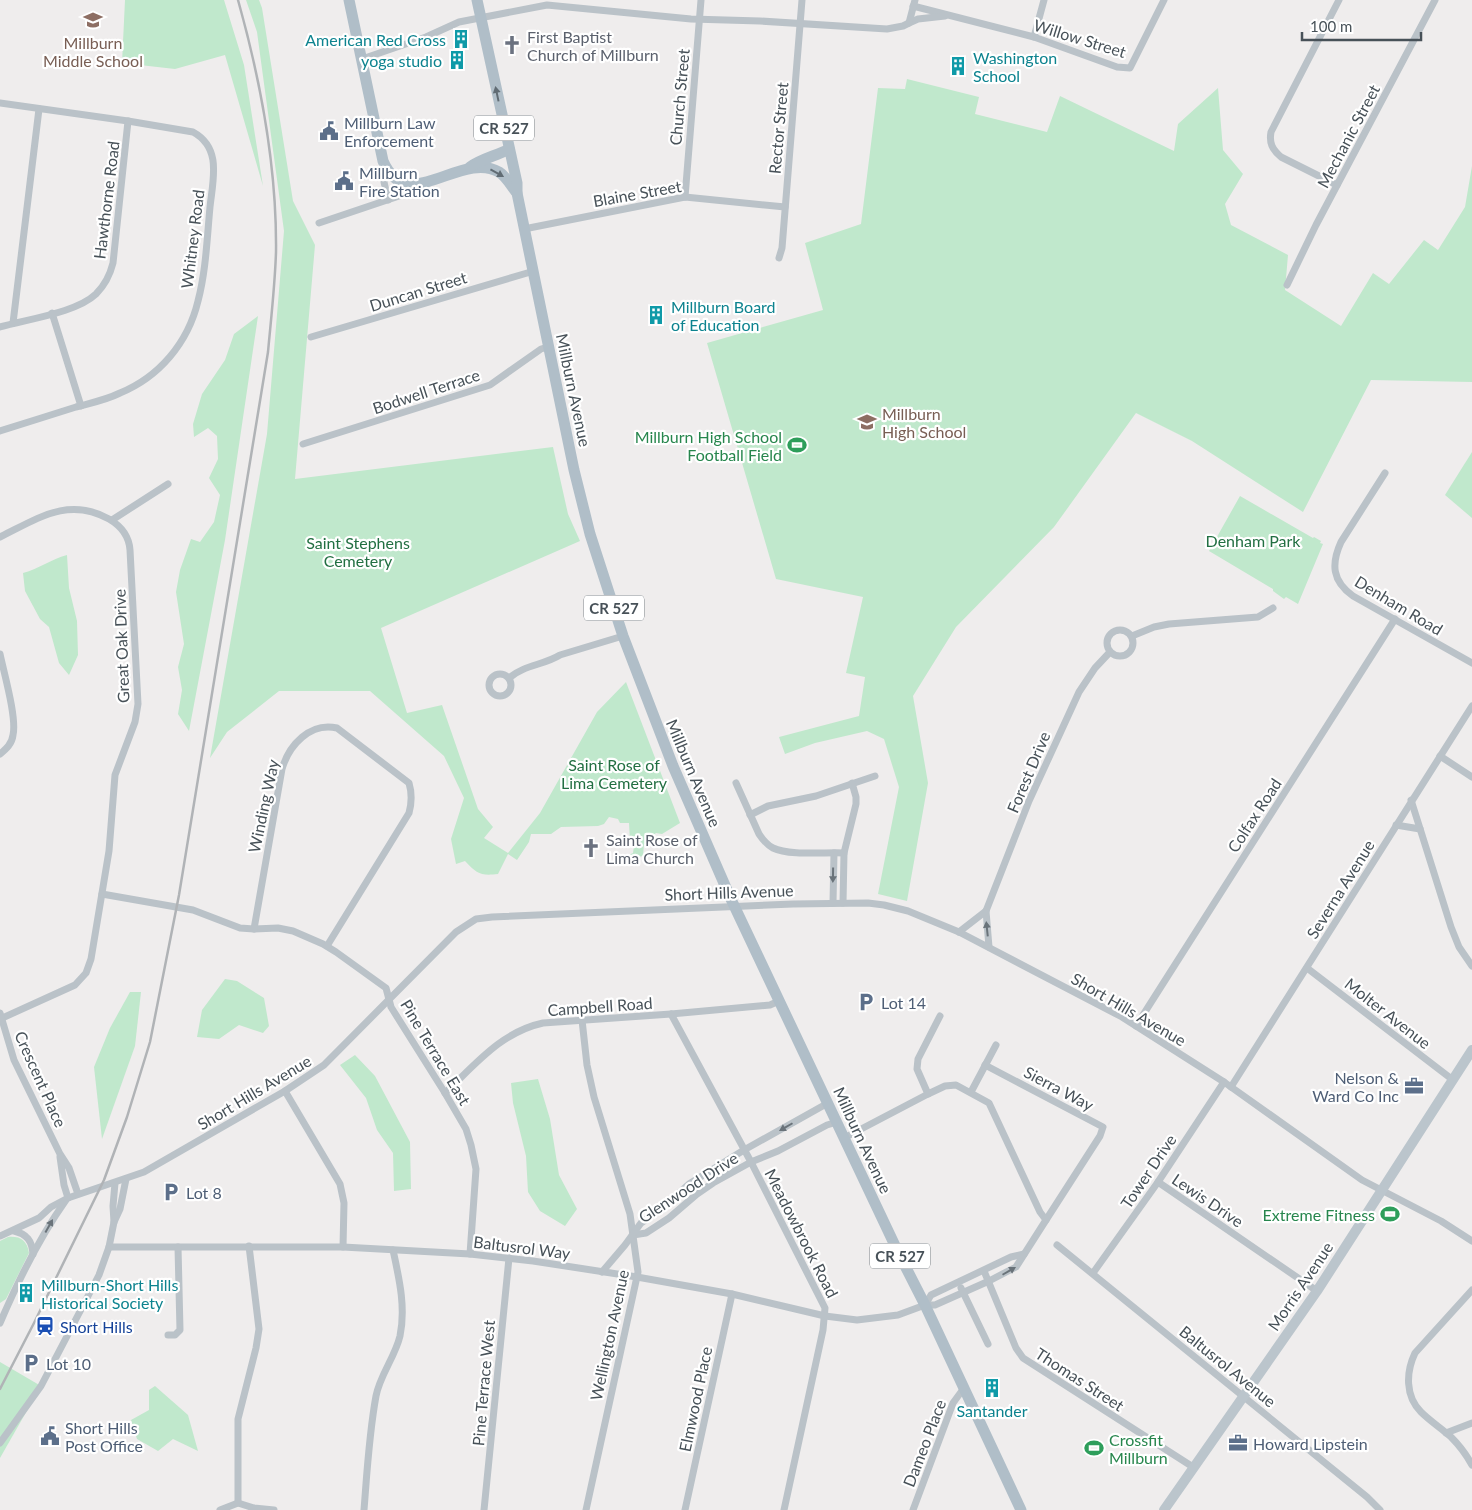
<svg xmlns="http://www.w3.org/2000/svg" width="1472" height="1510" viewBox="0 0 1472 1510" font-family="Lato,sans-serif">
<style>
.green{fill:#c0e8cc}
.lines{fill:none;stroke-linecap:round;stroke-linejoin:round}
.street{stroke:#bac2c8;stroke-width:7}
.secondary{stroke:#bbc5cc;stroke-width:10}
.primary{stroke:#b0bec8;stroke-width:11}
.rail{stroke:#b0b3b6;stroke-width:2.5}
.oneway{fill:#616c74}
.oneway2{fill:#6a737a}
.labels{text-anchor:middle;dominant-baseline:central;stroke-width:4.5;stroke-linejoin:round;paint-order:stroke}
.shield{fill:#fff;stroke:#7e858a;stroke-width:1}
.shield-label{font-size:15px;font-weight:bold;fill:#475158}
.worship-label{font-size:16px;fill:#5b616d;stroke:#fff;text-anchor:start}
.street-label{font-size:16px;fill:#475158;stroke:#fff}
.culture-label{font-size:16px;fill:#0d838f;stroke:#fff;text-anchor:start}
.education-label{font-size:16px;fill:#785e54;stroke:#fff}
.service-label{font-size:16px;fill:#4e5e75;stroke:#fff;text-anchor:start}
.leisure-label{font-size:16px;fill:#27864d;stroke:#fff;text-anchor:end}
.park-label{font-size:16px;fill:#226f42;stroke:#fff}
.transit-label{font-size:16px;fill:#164399;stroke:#fff;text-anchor:start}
</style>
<rect width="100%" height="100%" fill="#efeded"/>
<g class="green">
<polygon points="125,0 224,0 244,65 263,186 225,55 175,69 122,63"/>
<path d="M246,0H259L262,8L293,201L315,245L295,479L553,447L568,514L580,541L381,628L407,713L442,705L478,809L493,827L484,838L508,853L540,813L597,712L626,682L680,823L662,834L656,833L651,837L650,842L644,844L643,856L630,858L629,855L633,853L634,846L630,842L629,823H620L618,819L609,817L604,824L598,826L561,827L551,834H531L529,842L517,860L508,854L498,874C481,876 477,874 465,861L456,864L451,839L464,798L444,756L370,691H279L227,732L210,758L267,434L284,231L257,32Z"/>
<polygon points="907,79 979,97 975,114 1047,132 1060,96 1174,151 1178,124 1218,88 1223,150 1243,174 1225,204 1231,225 1288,255 1285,290 1341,326 1373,273 1389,284 1424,240 1438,250 1465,207 1472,166 1472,382 1371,380 1303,512 1192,441 1136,413 1054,527 956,627 913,696 928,783 907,901 878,894 899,787 884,739 867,731 815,743 785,754 779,737 859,716 865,677 846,673 863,597 776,579 707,343 823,310 805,243 861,224 878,88 905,89"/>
<polygon points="258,316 225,540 189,731 178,714 182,690 178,667 184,644 176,592 180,570 191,539 200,542 214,522 220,495 209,478 218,459 217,436 208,428 194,437 193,424 202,394 225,360 234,334"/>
<polygon points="1472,452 1472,518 1445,495"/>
<polygon points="1240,496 1313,538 1314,537 1321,541 1320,543 1323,544 1298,604 1286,597 1284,599 1273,591 1273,589 1209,551"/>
<path d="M67,555L69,588L77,621L78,655L69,675L59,663L49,627L40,619L25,591L23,573C39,569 51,559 67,555Z"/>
<polygon points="225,979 237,981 264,998 269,1026 263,1033 239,1025 219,1039 197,1037 202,1010"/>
<polygon points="130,992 141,992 135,1046 102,1139 94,1067 110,1028"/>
<polygon points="355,1055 375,1076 410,1142 411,1189 394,1191 393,1153 377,1130 366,1098 340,1065"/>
<polygon points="538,1079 550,1119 559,1175 577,1209 565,1226 540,1211 528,1192 526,1156 513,1103 511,1083"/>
<path d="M8,1237C20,1236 27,1240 29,1253L6,1299L0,1303V1241Z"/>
<polygon points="0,1362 41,1386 0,1458"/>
<polygon points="155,1386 188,1415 198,1451 173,1439 158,1451 137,1439 131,1420 149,1410 149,1390"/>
</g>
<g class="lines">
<g class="street">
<polyline points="913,6 1034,37 1117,67 1130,68 1164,0"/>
<polyline points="909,23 918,19 945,16"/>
<polyline points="1034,37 1044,0"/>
<polyline points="362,59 426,37 459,22 547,5 691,19 760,21 887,29 903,26 909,23 915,0"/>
<path d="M0,103L128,121L193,132C222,148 213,179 210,207C207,238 206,271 198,301C188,343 159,377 120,393C106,400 91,403 76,407C51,415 25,423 0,431"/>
<polyline points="385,167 384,182 388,200"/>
<path d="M1337,185L1281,157C1272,149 1269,143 1271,132L1339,0"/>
<polyline points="685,197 701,0"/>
<polyline points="319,223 408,193 422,185"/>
<polyline points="524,229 685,197 785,207"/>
<polyline points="779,258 782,248 802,0"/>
<polyline points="1287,285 1316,225 1435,0"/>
<polyline points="52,313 81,406"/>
<polyline points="13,323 39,109"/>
<path d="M0,327C27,319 76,313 96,294C105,285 110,275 113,263L128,121"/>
<polyline points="311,337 534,271"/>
<polyline points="303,444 490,385 541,349 548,347"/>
<path d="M1385,473L1341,542C1331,564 1332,581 1353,596L1472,663"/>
<polyline points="112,520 168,484"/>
<path d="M0,537C37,519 68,496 109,519C121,526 129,536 130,550L138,704L135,722L115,775L109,851L91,959L86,973L75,985L0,1019"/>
<circle cx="1120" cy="643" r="13"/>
<polyline points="1132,636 1154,627 1169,624 1258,617 1273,608"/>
<path d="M0,654C4,673 17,718 13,735C12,744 6,749 0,754"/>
<circle cx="500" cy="685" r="11"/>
<path d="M509,678C524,665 544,665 560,655L623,636"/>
<polyline points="1440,756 1472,777"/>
<path d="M736,783L759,834C763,840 767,845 773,848C789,856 826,852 844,853"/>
<polyline points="1411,800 1451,927 1459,947 1472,966"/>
<polyline points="750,815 768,806 816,796 875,776"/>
<polyline points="1396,825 1420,829"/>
<polyline points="102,894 193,910 240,928 254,929 278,928 293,931 323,944 336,952 386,988 391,1007 445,1093 466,1129 471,1145 476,1169 470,1254"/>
<polyline points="833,903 834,853"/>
<polyline points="843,903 844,853 856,804 856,797 852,783"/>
<polyline points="986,911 989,947"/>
<path d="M254,929L282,769C289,745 310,722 337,728L409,783C412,793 412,802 409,813L327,946"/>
<polyline points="959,932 986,911 1029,801 1079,692 1095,668 1110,652"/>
<polyline points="1307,968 1453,1080"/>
<polyline points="0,1013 14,1060 60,1154 69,1168 78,1194"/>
<polyline points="671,1014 751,1162 825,1308 823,1330 784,1510"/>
<polyline points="582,1020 587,1065 594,1097 630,1214 638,1272 586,1510"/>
<polyline points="1136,1026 1395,619"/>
<polyline points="985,1065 1103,1127 1100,1136 1046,1220"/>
<polyline points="1231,1087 1472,706"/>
<polyline points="285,1091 340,1184 344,1203 343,1247"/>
<polyline points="971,1092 996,1045"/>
<path d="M445,1093C475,1065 501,1032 543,1023L671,1014L770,1005L779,1001"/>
<polyline points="928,1094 917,1069 918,1059 940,1016"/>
<polyline points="60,1157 64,1185 68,1198"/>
<polyline points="1158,1182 1317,1291"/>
<polyline points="114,1222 113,1206 115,1183"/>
<path d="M14,1231C27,1234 32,1241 33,1254"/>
<polyline points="633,1235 646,1233 669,1218 697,1194 713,1183 751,1162 778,1151 827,1125 837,1122"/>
<polyline points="0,1236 39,1218 51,1207 68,1198 144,1172 285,1091 324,1065 456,932 476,919 492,917 793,904 868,903 884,905 908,911 959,932 1122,1017 1224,1082 1362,1180 1441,1221 1472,1241"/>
<polyline points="1057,1245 1367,1497 1380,1510"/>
<polyline points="109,1247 343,1247 470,1254 533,1261 637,1277 732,1294 825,1316 857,1320 898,1315 925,1305 935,1305 989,1281 1016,1267 1046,1220 1040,1212 989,1103 956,1085 945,1086 928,1094 844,1138"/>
<polyline points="984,1271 1016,1348 1023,1358 1193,1467"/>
<polyline points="602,1272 625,1245 641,1223 660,1210 689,1184 744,1150 828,1103"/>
<polyline points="1093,1273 1158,1182 1224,1082"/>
<polyline points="961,1288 988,1344"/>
<path d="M1472,1290L1415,1353C1406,1372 1405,1396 1421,1412C1430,1421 1441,1428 1451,1437C1459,1445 1466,1454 1472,1465"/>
<polyline points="925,1305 931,1295 1011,1257 1024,1254"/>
<path d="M0,1323C18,1281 39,1238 66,1200"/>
<polyline points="168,1335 175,1335 180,1330 178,1247"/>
<polyline points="1446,1433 1472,1423"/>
<polyline points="0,1443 41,1386 99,1275 109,1247 114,1222 120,1209 126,1179"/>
<polyline points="238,1503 238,1419 256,1348 259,1329 249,1246"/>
<polyline points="220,1510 238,1503 254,1508 274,1510"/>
<path d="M364,1510C367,1472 369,1434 376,1396C380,1375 395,1357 400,1336C406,1307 399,1278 393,1250"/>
<polyline points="484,1510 509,1258"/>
<polyline points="685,1510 732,1294"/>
<polyline points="913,1510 953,1403 964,1388"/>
</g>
<polyline class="secondary" points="1164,1510 1317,1291 1472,1050"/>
<g class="primary">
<path d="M349,0L383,161C407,217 461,150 499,172C507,177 511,186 517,193"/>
<polyline points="477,0 517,183 517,193 574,470 590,534 623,636 673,766 730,897 899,1254 925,1305 1021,1510"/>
<path d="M470,167C483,158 496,156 509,149"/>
</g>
<path class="rail" d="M0,1389L34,1323L104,1180L127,1117L150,1042L179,895L268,352C271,319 275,285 276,252C277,167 261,82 238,0"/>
</g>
<defs><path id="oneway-solid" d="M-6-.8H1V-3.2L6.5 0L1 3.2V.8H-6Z" transform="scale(1.25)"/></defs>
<g class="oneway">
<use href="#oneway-solid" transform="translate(497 94) rotate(-102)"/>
<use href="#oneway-solid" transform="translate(497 173) rotate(29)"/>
</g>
<g class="oneway2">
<use href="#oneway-solid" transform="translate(833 875) rotate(91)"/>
<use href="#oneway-solid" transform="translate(987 929) rotate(-96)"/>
<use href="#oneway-solid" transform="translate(786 1127) rotate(150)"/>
<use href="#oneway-solid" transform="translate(49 1226) rotate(-61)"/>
<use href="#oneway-solid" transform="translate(1009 1271) rotate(-30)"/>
</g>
<defs>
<g id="school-bare" transform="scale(1.5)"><path d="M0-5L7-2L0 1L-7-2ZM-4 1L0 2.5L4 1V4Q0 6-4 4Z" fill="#8d6e63" stroke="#fff" stroke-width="2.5" paint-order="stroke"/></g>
<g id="building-bare" transform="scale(1.5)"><path d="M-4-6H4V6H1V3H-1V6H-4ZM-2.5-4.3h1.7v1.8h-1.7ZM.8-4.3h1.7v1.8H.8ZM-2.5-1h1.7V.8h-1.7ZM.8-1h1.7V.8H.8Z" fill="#0f9aa8" stroke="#fff" stroke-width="2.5" paint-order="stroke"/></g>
<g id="church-bare" transform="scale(1.5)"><path d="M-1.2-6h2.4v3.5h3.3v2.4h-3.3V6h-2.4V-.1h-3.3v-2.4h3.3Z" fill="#6b7280" stroke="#fff" stroke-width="2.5" paint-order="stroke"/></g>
<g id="civic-bare" transform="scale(1.5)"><path d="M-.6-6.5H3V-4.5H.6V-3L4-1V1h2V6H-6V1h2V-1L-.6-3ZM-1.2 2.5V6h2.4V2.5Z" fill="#5c6f8a" stroke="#fff" stroke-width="2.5" paint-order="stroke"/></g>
<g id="stadium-bare" transform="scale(1.5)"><path d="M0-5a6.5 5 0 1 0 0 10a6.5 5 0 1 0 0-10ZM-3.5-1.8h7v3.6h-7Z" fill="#2e9e5b" stroke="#fff" stroke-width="2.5" paint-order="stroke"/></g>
<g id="parking-bare" transform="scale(1.5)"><path d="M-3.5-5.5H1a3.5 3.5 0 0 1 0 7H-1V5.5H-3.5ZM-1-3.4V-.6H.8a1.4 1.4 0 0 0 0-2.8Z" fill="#5c6f8a" stroke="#fff" stroke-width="2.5" paint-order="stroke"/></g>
<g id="office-bare" transform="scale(1.5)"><path d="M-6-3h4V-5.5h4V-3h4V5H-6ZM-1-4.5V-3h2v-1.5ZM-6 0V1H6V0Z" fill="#5c6f8a" stroke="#fff" stroke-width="2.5" paint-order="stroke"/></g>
<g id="station-bare" transform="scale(1.5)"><path d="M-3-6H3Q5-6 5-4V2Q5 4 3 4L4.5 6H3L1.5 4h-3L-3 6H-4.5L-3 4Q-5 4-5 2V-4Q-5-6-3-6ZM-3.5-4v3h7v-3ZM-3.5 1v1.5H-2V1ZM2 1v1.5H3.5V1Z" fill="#1a4fb4" stroke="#fff" stroke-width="2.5" paint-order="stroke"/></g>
</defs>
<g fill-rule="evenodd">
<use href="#school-bare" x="93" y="20"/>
<use href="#building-bare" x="461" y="39"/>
<use href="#church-bare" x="512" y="45"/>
<use href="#building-bare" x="457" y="60"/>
<use href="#building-bare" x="958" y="66"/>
<use href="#civic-bare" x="329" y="131"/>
<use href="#civic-bare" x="344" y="181"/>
<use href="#building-bare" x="656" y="315"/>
<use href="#school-bare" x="867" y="422"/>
<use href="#stadium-bare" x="797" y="445"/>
<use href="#church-bare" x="591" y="848"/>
<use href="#parking-bare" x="866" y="1002"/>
<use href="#office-bare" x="1414" y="1086"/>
<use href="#parking-bare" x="171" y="1192"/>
<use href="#stadium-bare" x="1390" y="1214"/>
<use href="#building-bare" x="26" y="1293"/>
<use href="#station-bare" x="45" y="1326"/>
<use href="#parking-bare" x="31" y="1363"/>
<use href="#building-bare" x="992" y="1388"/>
<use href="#civic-bare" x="50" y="1436"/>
<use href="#office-bare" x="1238" y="1443"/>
<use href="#stadium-bare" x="1094" y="1448"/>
</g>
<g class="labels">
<g class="shield">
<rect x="474" y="115.5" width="60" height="25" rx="4"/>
<rect x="584" y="595.5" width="60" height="25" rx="4"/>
<rect x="870" y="1243.5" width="60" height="25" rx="4"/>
</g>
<g class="shield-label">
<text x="504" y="128">CR 527</text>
<text x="614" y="608">CR 527</text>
<text x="900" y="1256">CR 527</text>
</g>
<g class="worship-label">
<text x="527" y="36">First Baptist<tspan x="527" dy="18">Church of Millburn</tspan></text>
<text x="606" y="839">Saint Rose of<tspan x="606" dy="18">Lima Church</tspan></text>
</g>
<g class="street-label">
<text transform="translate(1080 38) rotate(17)">Willow Street</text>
<text transform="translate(679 97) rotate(-85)">Church Street</text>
<text transform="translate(778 128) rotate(-85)">Rector Street</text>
<text transform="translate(1348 136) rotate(-62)">Mechanic Street</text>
<text transform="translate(637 193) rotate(-10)">Blaine Street</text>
<text transform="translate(106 200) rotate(-83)">Hawthorne Road</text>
<text transform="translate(192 239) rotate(-83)">Whitney Road</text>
<text transform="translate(418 291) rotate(-17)">Duncan Street</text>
<text transform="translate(574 390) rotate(78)">Millburn Avenue</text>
<text transform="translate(426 391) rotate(-18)">Bodwell Terrace</text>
<text transform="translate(1399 605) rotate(31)">Denham Road</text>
<text transform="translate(121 646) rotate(-92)">Great Oak Drive</text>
<text transform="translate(1028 772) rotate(-67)">Forest Drive</text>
<text transform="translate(694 773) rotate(67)">Millburn Avenue</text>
<text transform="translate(263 806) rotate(-78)">Winding Way</text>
<text transform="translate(1254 815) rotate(-57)">Colfax Road</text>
<text transform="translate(1340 889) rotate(-58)">Severna Avenue</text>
<text transform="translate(729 892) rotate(-2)">Short Hills Avenue</text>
<text transform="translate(600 1006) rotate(-4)">Campbell Road</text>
<text transform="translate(1129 1009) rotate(30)">Short Hills Avenue</text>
<text transform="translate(1388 1013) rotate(38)">Molter Avenue</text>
<text transform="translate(436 1052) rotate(59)">Pine Terrace East</text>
<text transform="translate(41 1079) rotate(66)">Crescent Place</text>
<text transform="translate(1059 1088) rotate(28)">Sierra Way</text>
<text transform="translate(254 1092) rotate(-31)">Short Hills Avenue</text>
<text transform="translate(863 1140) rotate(65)">Millburn Avenue</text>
<text transform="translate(1148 1171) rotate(-56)">Tower Drive</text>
<text transform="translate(688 1187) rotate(-33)">Glenwood Drive</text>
<text transform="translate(1208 1200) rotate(34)">Lewis Drive</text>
<text transform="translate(802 1233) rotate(63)">Meadowbrook Road</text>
<text transform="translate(522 1247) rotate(7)">Baltusrol Way</text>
<text transform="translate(1300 1286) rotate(-56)">Morris Avenue</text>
<text transform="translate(609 1335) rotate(-78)">Wellington Avenue</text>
<text transform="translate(1228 1366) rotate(39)">Baltusrol Avenue</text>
<text transform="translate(1080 1379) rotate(33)">Thomas Street</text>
<text transform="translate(483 1383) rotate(-85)">Pine Terrace West</text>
<text transform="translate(695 1399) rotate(-78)">Elmwood Place</text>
<text transform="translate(924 1443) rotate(-69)">Dameo Place</text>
</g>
<g class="culture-label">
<text x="446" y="39" text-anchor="end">American Red Cross</text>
<text x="973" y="57">Washington<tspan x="973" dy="18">School</tspan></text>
<text x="442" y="60" text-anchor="end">yoga studio</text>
<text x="671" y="306">Millburn Board<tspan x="671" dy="18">of Education</tspan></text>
<text x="41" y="1284">Millburn-Short Hills<tspan x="41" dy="18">Historical Society</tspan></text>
<text x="992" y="1410" text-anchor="middle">Santander</text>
</g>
<g class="education-label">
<text x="93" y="42">Millburn<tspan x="93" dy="18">Middle School</tspan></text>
<text x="882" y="413" text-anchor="start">Millburn<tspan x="882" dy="18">High School</tspan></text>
</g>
<g class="service-label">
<text x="344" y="122">Millburn Law<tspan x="344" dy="18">Enforcement</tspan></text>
<text x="359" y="172">Millburn<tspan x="359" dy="18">Fire Station</tspan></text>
<text x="881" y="1002">Lot 14</text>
<text x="1399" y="1077" text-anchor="end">Nelson &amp;<tspan x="1399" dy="18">Ward Co Inc</tspan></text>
<text x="186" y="1192">Lot 8</text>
<text x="46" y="1363">Lot 10</text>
<text x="65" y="1427">Short Hills<tspan x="65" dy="18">Post Office</tspan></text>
<text x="1253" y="1443">Howard Lipstein</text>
</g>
<g class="leisure-label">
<text x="782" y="436">Millburn High School<tspan x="782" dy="18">Football Field</tspan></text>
<text x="1375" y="1214">Extreme Fitness</text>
<text x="1109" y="1439" text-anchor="start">Crossfit<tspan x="1109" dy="18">Millburn</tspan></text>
</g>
<g class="park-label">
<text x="1253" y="540">Denham Park</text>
<text x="358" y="542">Saint Stephens<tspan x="358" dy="18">Cemetery</tspan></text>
<text x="614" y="764">Saint Rose of<tspan x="614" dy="18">Lima Cemetery</tspan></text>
</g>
<g class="transit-label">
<text x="60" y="1326">Short Hills</text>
</g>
</g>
<path d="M1302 32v8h119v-8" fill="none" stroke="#475158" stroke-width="2.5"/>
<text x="1310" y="32" font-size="15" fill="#475158" stroke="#ffffff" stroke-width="4" paint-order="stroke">100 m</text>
</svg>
